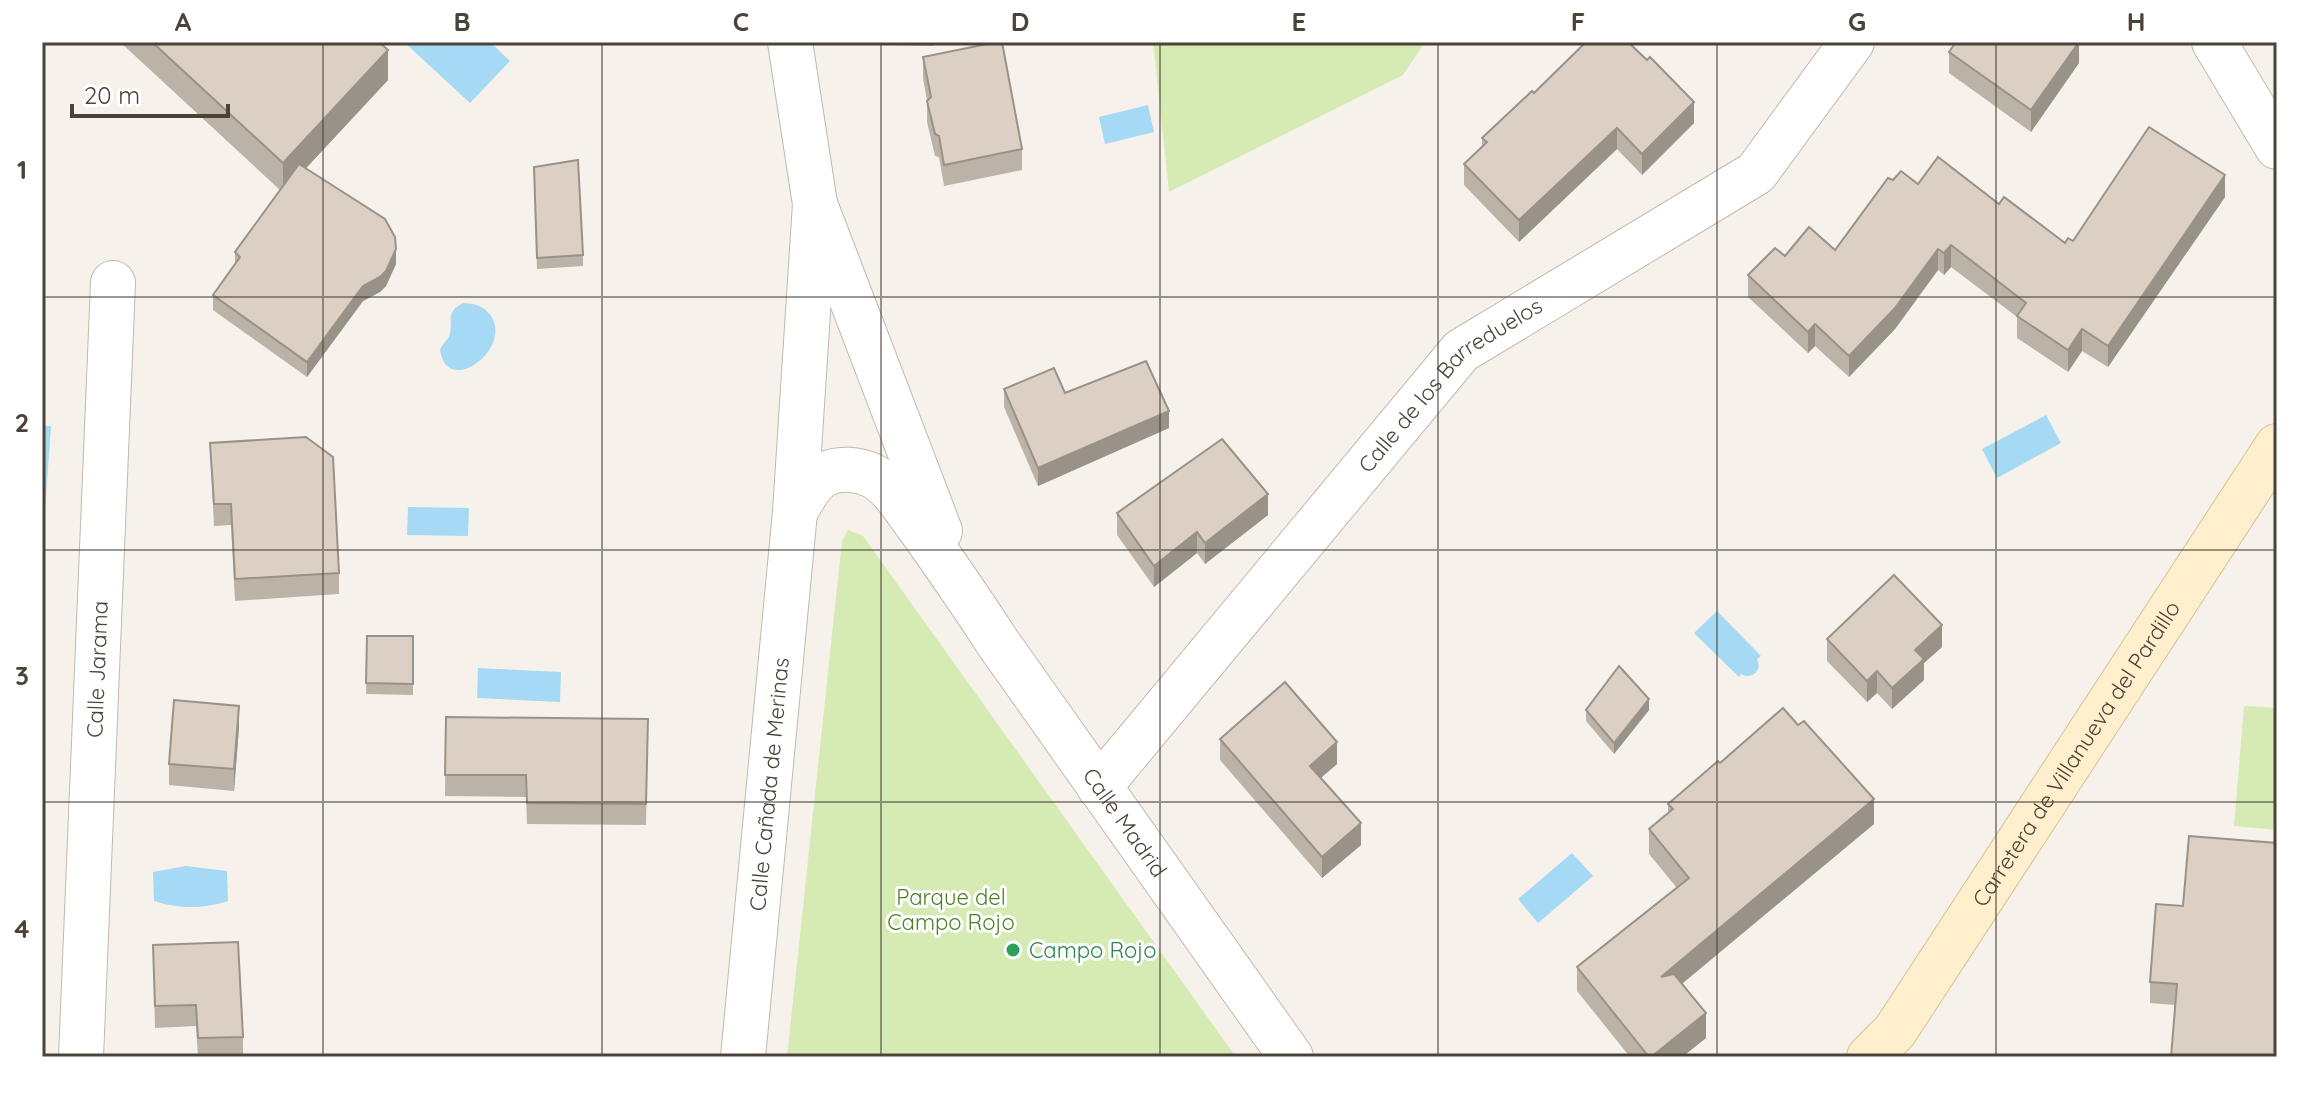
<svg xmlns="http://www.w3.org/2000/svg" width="2319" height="1099" viewBox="0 0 2319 1099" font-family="Quicksand,sans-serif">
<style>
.green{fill:#d5ebb3}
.water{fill:#a6d9f3}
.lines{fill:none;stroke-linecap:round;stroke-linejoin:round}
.street-casing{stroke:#c2b9ad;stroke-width:46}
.secondary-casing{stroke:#d7c39a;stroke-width:46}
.street{stroke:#fff;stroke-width:44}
.secondary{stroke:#ffefcc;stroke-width:44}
.wall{fill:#bcb3a8}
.shaded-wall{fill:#999288}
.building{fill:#dbd0c3;stroke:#999288;stroke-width:2}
.grid{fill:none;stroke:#4b4238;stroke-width:2;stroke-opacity:0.55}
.leisure-dot{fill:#2e9e5b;stroke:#fff;stroke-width:3}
.labels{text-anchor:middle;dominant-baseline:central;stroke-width:6;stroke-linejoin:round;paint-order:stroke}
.street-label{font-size:22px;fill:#4b4238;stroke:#fff}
.park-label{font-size:22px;fill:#4f8028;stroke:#fff}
.leisure-label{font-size:22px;fill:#27864d;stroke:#fff;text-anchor:start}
.neatline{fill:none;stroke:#4b4238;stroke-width:3}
.grid-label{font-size:26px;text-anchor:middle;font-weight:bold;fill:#4b4238}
</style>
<rect width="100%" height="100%" fill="#f6f2eb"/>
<g class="green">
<polygon points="1153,42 1425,42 1403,75 1169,192"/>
<polygon points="848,530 863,536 1236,1057 787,1057 842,541"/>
<polygon points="2244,706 2277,708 2277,830 2234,826"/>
</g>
<g class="water">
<polygon points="404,42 490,42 510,61 470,103"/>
<polygon points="1148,105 1154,132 1105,144 1099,117"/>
<path d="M463,303C474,303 484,306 491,316C513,349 447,398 440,350C442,343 449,340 450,333C453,318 445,313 463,303Z"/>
<polygon points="2046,415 2061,443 1997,478 1982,449"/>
<polygon points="42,426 51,426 45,509 42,508"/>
<polygon points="408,507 469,508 468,536 407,535"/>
<path d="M1717,611L1761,656L1757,659L1759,666C1757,674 1750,679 1741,674L1739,677L1694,633Z"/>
<polygon points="478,668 561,672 560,702 477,698"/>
<polygon points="1572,853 1593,876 1538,923 1518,899"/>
<path d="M186,866L227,871L228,901C203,909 179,909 154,901L153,872Z"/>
</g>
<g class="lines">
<g class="street-casing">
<g id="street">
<polyline points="790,42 815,204 940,531"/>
<polyline points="2214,42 2277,147"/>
<path id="s1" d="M795,512C803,499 811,481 825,474C840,467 859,469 873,476C892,486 905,509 918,526C946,565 972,603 998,643L1291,1057"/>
<path id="s2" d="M1099,787L1461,351L1756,173L1852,42"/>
<path id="s3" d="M81,1057L113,283"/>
<path id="s4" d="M743,1057L795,512L815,204"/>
</g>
</g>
<g class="secondary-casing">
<g id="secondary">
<path id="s5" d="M1869,1057L1895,1031L2277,446"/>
</g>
</g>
<use href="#street" class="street"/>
<use href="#secondary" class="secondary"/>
</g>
<g class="wall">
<polygon points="120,42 379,42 388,80 306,168 396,264 386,286 380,292 363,301 307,377 213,310 213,295 235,264 235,252 280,190"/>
<polygon points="892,42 934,42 934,46 892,45"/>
<polygon points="1949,52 2079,63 2031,132 1949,73"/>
<polygon points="923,57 1022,149 1022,170 944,186 939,157 935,156 927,122 927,101 923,78"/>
<polygon points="1534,93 1694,123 1642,175 1617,149 1519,242 1464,185 1464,164 1482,147 1482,138"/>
<polygon points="534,167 583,255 583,266 537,269"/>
<polygon points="1893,180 1918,184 1999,204 2065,243 2225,197 2108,367 2082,351 2068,372 2017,338 2017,317 1951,267 1944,275 1938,270 1895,329 1849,377 1815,346 1808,353 1748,297 1748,275 1785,256 1835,250"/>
<polygon points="1004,389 1169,428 1038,486 1004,407"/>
<polygon points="210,443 339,573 339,594 235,601 231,525 214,526"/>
<polygon points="1117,513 1268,515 1205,564 1197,553 1154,587 1117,535"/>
<polygon points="367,636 413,636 413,695 366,694"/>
<polygon points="1827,639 1942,647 1924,663 1924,680 1892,709 1877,693 1867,702 1827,661"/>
<polygon points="1586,710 1649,710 1614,754 1586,721"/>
<polygon points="446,717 648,719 646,825 527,824 526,797 445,796"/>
<polygon points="239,727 234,791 169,785 169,764"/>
<polygon points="1220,739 1337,764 1321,778 1361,845 1322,878 1220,760"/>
<polygon points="1720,763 1874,824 1682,984 1706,1038 1682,1057 1630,1057 1577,991 1577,967 1677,888 1649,854 1649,829 1668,814 1668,804"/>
<polygon points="2183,906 2175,1005 2150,1003 2150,982"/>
<polygon points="153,945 243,1037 243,1057 198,1057 196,1026 155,1028"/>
</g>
<g class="shaded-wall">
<polygon points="2079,42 2079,63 2031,132 2031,110"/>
<polygon points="388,50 388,80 283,193 283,163"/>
<polygon points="1694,102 1694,123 1642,175 1642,154"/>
<polygon points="1617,128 1617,149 1519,242 1519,220"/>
<polygon points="2225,175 2225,197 2108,367 2108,346"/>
<polygon points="1951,245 1951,267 1944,275 1944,253"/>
<polygon points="396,249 396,264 386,286 380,292 363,301 307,377 307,362 363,286"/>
<polygon points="1938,249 1938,270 1895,329 1849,377 1849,356"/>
<polygon points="1815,324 1815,346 1808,353 1808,332"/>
<polygon points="2082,329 2082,351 2068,372 2068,350"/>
<polygon points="1169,411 1169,428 1038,486 1038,468"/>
<polygon points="1268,494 1268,515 1205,564 1205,543"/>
<polygon points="1197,532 1197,553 1154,587 1154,566"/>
<polygon points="1942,625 1942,647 1924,663 1924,680 1892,709 1892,688 1915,650"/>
<polygon points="1877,671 1877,693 1867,702 1867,681"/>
<polygon points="1649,699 1649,710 1614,754 1614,743"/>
<polygon points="239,706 239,727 234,791 234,769"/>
<polygon points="1337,742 1337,764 1310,787 1310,766"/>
<polygon points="1874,799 1874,824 1661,1001 1661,977"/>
<polygon points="1361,823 1361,845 1322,878 1322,857"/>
<polygon points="1706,1013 1706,1038 1682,1057 1651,1057"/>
</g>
<g class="building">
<polygon points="152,42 379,42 388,50 283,163"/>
<polygon points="997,42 1002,42 1022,149 944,165 939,136 935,134 927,101 931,97 923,57"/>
<polygon points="1586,42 1628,42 1647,60 1650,57 1694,102 1642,154 1617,128 1519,220 1464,164 1487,142 1482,138 1532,91 1534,93"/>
<polygon points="1956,42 2079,42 2031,110 1949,52"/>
<polygon points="2149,127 2225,175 2108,346 2082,329 2068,350 2017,316 2026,303 1951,245 1944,253 1938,249 1895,308 1849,356 1815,324 1808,332 1748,275 1775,248 1785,256 1809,227 1835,250 1888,178 1893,180 1901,171 1918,184 1938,157 1999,204 2004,197 2065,243 2068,238 2073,241"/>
<polygon points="578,160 583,255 537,258 534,167"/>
<polygon points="299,164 385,219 395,237 396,249 386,271 380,277 363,286 307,362 213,295 240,257 235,252"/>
<polygon points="1146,361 1169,411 1038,468 1004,389 1054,368 1065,393"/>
<polygon points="306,437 333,457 339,573 235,579 231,504 214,504 210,443"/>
<polygon points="1222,439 1268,494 1205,543 1197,532 1154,566 1117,513"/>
<polygon points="1894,575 1942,625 1915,650 1924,659 1892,688 1877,671 1867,681 1827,639"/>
<polygon points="367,636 413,636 413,684 366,683"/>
<polygon points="1619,666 1649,699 1614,743 1586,710"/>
<polygon points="1285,682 1337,742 1310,766 1361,823 1322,857 1220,739"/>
<polygon points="174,700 239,706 234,769 169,764"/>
<polygon points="1783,708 1798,725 1804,721 1874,799 1661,977 1674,974 1706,1013 1651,1057 1649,1057 1577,967 1689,878 1649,829 1673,809 1668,804 1718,761 1720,763"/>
<polygon points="446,717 648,719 646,804 527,803 526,775 445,775"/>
<polygon points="2189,836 2277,843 2277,1057 2171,1057 2177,984 2150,982 2156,904 2183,906"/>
<polygon points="238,942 243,1037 198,1038 196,1005 155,1006 153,945"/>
</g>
<path class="grid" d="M323,42V1057M602,42V1057M881,42V1057M1160,42V1057M1438,42V1057M1717,42V1057M1996,42V1057M42,297H2277M42,550H2277M42,802H2277"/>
<circle class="leisure-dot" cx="1013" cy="950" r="8"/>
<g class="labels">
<g class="street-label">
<text stroke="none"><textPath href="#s2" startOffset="536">Calle de los Barreduelos</textPath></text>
<text stroke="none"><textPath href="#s3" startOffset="388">Calle Jarama</textPath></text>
<text stroke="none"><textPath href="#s5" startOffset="368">Carretera de Villanueva del Pardillo</textPath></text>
<text stroke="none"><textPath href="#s4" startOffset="274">Calle Cañada de Merinas</textPath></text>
<text stroke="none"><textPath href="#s1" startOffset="528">Calle Madrid</textPath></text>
</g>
<g class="park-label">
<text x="951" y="897">Parque del<tspan x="951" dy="25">Campo Rojo</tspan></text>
</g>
<g class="leisure-label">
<text x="1029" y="950">Campo Rojo</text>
</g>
</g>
<rect width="2319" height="1099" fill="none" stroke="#ffffff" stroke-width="88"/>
<path d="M72 104v12h156v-12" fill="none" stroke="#4b4238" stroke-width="4"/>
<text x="84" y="104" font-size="24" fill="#4b4238" stroke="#ffffff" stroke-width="6" paint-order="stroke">20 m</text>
<rect x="44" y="44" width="2231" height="1011" class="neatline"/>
<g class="grid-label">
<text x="183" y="31">A</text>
<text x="462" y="31">B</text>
<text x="741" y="31">C</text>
<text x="1020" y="31">D</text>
<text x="1299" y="31">E</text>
<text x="1578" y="31">F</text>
<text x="1857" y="31">G</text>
<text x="2136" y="31">H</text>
<text x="22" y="179">1</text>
<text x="22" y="432">2</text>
<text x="22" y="685">3</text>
<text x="22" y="938">4</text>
</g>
</svg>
